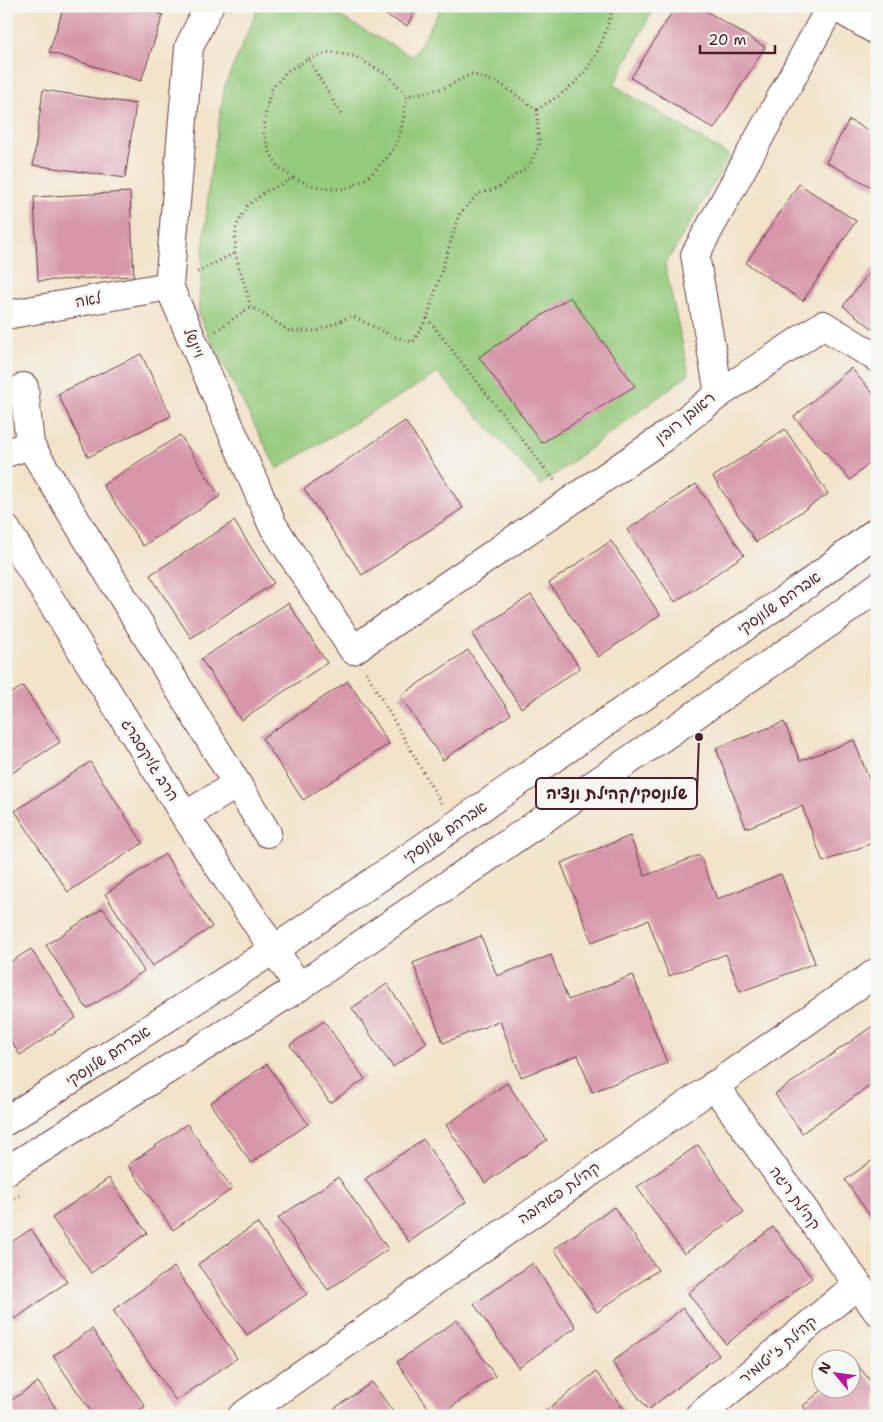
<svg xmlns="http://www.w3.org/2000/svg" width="883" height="1422" viewBox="0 0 883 1422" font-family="'Shantell Sans','Playpen Sans Hebrew',sans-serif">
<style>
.green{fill:#94ca7b;stroke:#6f7453}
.building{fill:#d695a9}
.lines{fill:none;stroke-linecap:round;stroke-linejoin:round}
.minor-casing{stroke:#633c43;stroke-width:30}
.path{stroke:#633c43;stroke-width:3;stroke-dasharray:1 4;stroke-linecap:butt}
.minor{stroke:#fff;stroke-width:28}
.labels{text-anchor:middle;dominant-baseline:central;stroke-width:5;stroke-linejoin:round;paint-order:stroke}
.street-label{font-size:15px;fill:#4a1f2b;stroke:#f6f6f2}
.leader{fill:none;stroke:#4a1f2b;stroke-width:2}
.callout-dot{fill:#4a1f2b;stroke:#f6f6f2;stroke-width:2}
.callout{fill:#f6f6f2;stroke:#4a1f2b;stroke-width:2}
.callout-label{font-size:16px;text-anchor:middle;font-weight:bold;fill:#4a1f2b}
</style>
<rect width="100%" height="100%" fill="#f6f6f2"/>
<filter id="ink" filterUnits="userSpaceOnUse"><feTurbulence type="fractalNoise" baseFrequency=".02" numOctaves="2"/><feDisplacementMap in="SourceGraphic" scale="10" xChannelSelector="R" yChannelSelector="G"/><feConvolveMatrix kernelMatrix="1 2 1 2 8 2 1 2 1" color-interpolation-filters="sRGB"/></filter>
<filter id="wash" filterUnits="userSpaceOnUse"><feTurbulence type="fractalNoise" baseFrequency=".0096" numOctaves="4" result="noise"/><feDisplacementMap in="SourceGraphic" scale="20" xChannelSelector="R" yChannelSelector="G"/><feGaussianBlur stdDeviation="1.12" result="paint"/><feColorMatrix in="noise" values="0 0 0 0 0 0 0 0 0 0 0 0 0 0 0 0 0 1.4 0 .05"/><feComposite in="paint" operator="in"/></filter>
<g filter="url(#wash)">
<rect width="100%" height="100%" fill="#f2e3c9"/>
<polygon class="green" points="259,6 321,6 413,57 442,6 655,6 614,85 730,156 665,265 689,374 541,485 438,373 277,469 198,315 209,181 225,85"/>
<g id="blocks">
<g class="building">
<polygon points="64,6 134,6 163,15 141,81 49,52"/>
<polygon points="369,6 417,6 407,26"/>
<polygon points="676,6 698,6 765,47 714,129 631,78"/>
<polygon points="43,90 136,104 125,178 33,165"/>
<polygon points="849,120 877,135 877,190 826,162"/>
<polygon points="799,184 856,221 803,301 746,263"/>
<polygon points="130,192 134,276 38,281 34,197"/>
<polygon points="877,263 877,332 843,306"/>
<polygon points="570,297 635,386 542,443 479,357"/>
<polygon points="141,354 171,416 88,457 58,394"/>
<polygon points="851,368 877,398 877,457 850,480 794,417"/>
<polygon points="405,421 463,508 362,575 304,489"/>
<polygon points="785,429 828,494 756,542 713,477"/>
<polygon points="180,435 220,496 143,546 103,485"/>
<polygon points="696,484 744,555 675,602 627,530"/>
<polygon points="234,521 274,583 191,638 150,575"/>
<polygon points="611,541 660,615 598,657 549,583"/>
<polygon points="531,595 580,668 521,708 472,634"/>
<polygon points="288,603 327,663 241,720 201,659"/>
<polygon points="468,650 511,714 443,760 400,696"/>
<polygon points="348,681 389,744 303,800 262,738"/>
<polygon points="23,686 60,742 6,777 6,697"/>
<polygon points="784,722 800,761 854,740 871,785 877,783 877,841 823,862 802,806 746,828 716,748"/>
<polygon points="90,762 143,843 68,892 15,811"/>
<polygon points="630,836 645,876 700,855 717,899 781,874 815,963 740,992 726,954 669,976 648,920 592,942 561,863"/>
<polygon points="165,854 212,927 152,966 105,894"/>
<polygon points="103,908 144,971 87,1009 46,945"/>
<polygon points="481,936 497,976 551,955 568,1000 633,975 667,1063 592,1092 578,1055 521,1077 500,1021 443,1043 413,963"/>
<polygon points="31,949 76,1018 20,1055 6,1033 6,965"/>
<polygon points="387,984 427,1043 393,1067 352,1008"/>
<polygon points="324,1021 365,1079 330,1103 290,1045"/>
<polygon points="877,1023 877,1081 802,1133 775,1094"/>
<polygon points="267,1064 308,1124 251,1163 210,1103"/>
<polygon points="507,1083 547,1140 485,1183 446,1125"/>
<polygon points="187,1124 232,1189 173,1230 128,1165"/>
<polygon points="423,1139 466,1202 409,1242 365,1179"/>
<polygon points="698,1145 744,1212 684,1254 637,1187"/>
<polygon points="877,1157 877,1226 845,1180"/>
<polygon points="338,1177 388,1249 328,1290 278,1218"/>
<polygon points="109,1178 147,1233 91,1273 52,1218"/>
<polygon points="614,1207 658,1270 597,1312 554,1249"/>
<polygon points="257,1223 307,1294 247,1335 198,1264"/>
<polygon points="773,1227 812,1278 726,1344 688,1293"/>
<polygon points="31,1229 67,1282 15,1319 6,1307 6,1246"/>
<polygon points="533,1263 576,1327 518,1368 474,1304"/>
<polygon points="174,1267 237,1358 176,1401 113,1310"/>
<polygon points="683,1308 719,1355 648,1410 612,1362"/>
<polygon points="457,1320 495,1376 439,1416 434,1416 397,1362"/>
<polygon points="92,1329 145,1406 132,1416 94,1416 53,1356"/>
<polygon points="855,1362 877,1389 877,1416 811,1416 803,1406 822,1390 850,1390 850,1366"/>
<polygon points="596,1372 629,1416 539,1416"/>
<polygon points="38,1382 61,1416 6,1416 6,1404"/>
<polygon points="372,1382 396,1416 324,1416"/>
</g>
</g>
</g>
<g filter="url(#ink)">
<use href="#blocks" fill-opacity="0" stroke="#633c43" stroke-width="1"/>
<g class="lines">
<g class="minor-casing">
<g id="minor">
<polyline points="209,6 189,47 169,286 272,524 353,650 664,437 719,394 695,255 831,6"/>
<polyline points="834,6 877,31"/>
<polyline points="6,315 169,286"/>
<polyline points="24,387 30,445 267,833"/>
<polyline points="719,394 823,325 877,358"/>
<polyline points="6,453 30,445"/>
<polyline points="6,529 185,816 299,987"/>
<polyline points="185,816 237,784"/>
<polyline points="714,1085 877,1311"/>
<polyline points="6,1121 275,949 809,583 877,531"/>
<polyline points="6,1171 299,987 832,621 877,587"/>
<polyline points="242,1416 877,972"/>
<polyline points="699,1416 857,1285"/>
</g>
</g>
<g class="path">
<path d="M471,74L499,83L537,110L539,145L529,166L498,188L478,194L459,215L427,318L413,342L392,336L352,316L317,331H289L251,306L235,253L236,227L247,206L265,192L293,178C327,192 351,197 378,167C386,158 394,150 398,139C403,126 404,110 407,96L444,88Z"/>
<path d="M537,110C548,102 560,96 570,87C595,66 605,37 613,6"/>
<polyline points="341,114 308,59 330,52 354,56 388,75 407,96"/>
<polyline points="293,178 278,167 270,152 264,133 266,110 271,90 286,72 308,59"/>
<polyline points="197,272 235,253"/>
<polyline points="427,318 555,481"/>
<polyline points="216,331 251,306"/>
<polyline points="366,672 441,803"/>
<polyline points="6,1204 21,1195"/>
</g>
<use href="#minor" class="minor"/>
</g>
</g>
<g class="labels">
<g class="street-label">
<text transform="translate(88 300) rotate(-10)">לאה</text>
<text transform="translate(194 343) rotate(67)">ויינשל</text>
<text transform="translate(685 418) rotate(-39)">ראובן רובין</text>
<text transform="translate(779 603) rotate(-35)">אברהם שלונסקי</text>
<text transform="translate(150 760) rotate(58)">הרב גליקסברג</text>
<text transform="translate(445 832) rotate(-34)">אברהם שלונסקי</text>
<text transform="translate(108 1056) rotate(-33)">אברהם שלונסקי</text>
<text transform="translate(559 1193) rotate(-35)">קהילת פאדובה</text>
<text transform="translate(795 1198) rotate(54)">קהילת ריגה</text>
<text transform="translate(778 1350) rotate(-40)">קהילת ז'יטומיר</text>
</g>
</g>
<path class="leader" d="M699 737L697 793"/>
<circle class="callout-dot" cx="699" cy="737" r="5"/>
<rect class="callout" x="536" y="778" width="161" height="31" rx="5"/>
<g class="callout-label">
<text x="617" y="799">שלונסקי/קהילת ונציה</text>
</g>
<rect width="883" height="1422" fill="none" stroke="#f6f6f2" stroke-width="25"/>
<g transform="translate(836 1374) rotate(299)"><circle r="24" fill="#f6f6f2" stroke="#b1a0a2"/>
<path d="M0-4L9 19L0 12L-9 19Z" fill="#b5179e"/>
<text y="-8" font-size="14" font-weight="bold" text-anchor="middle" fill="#4a1f2b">N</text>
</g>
<path d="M700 45v8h75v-8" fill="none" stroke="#4a1f2b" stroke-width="2.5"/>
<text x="708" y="45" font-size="15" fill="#4a1f2b" stroke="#f6f6f2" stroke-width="4" paint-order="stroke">20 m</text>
</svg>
